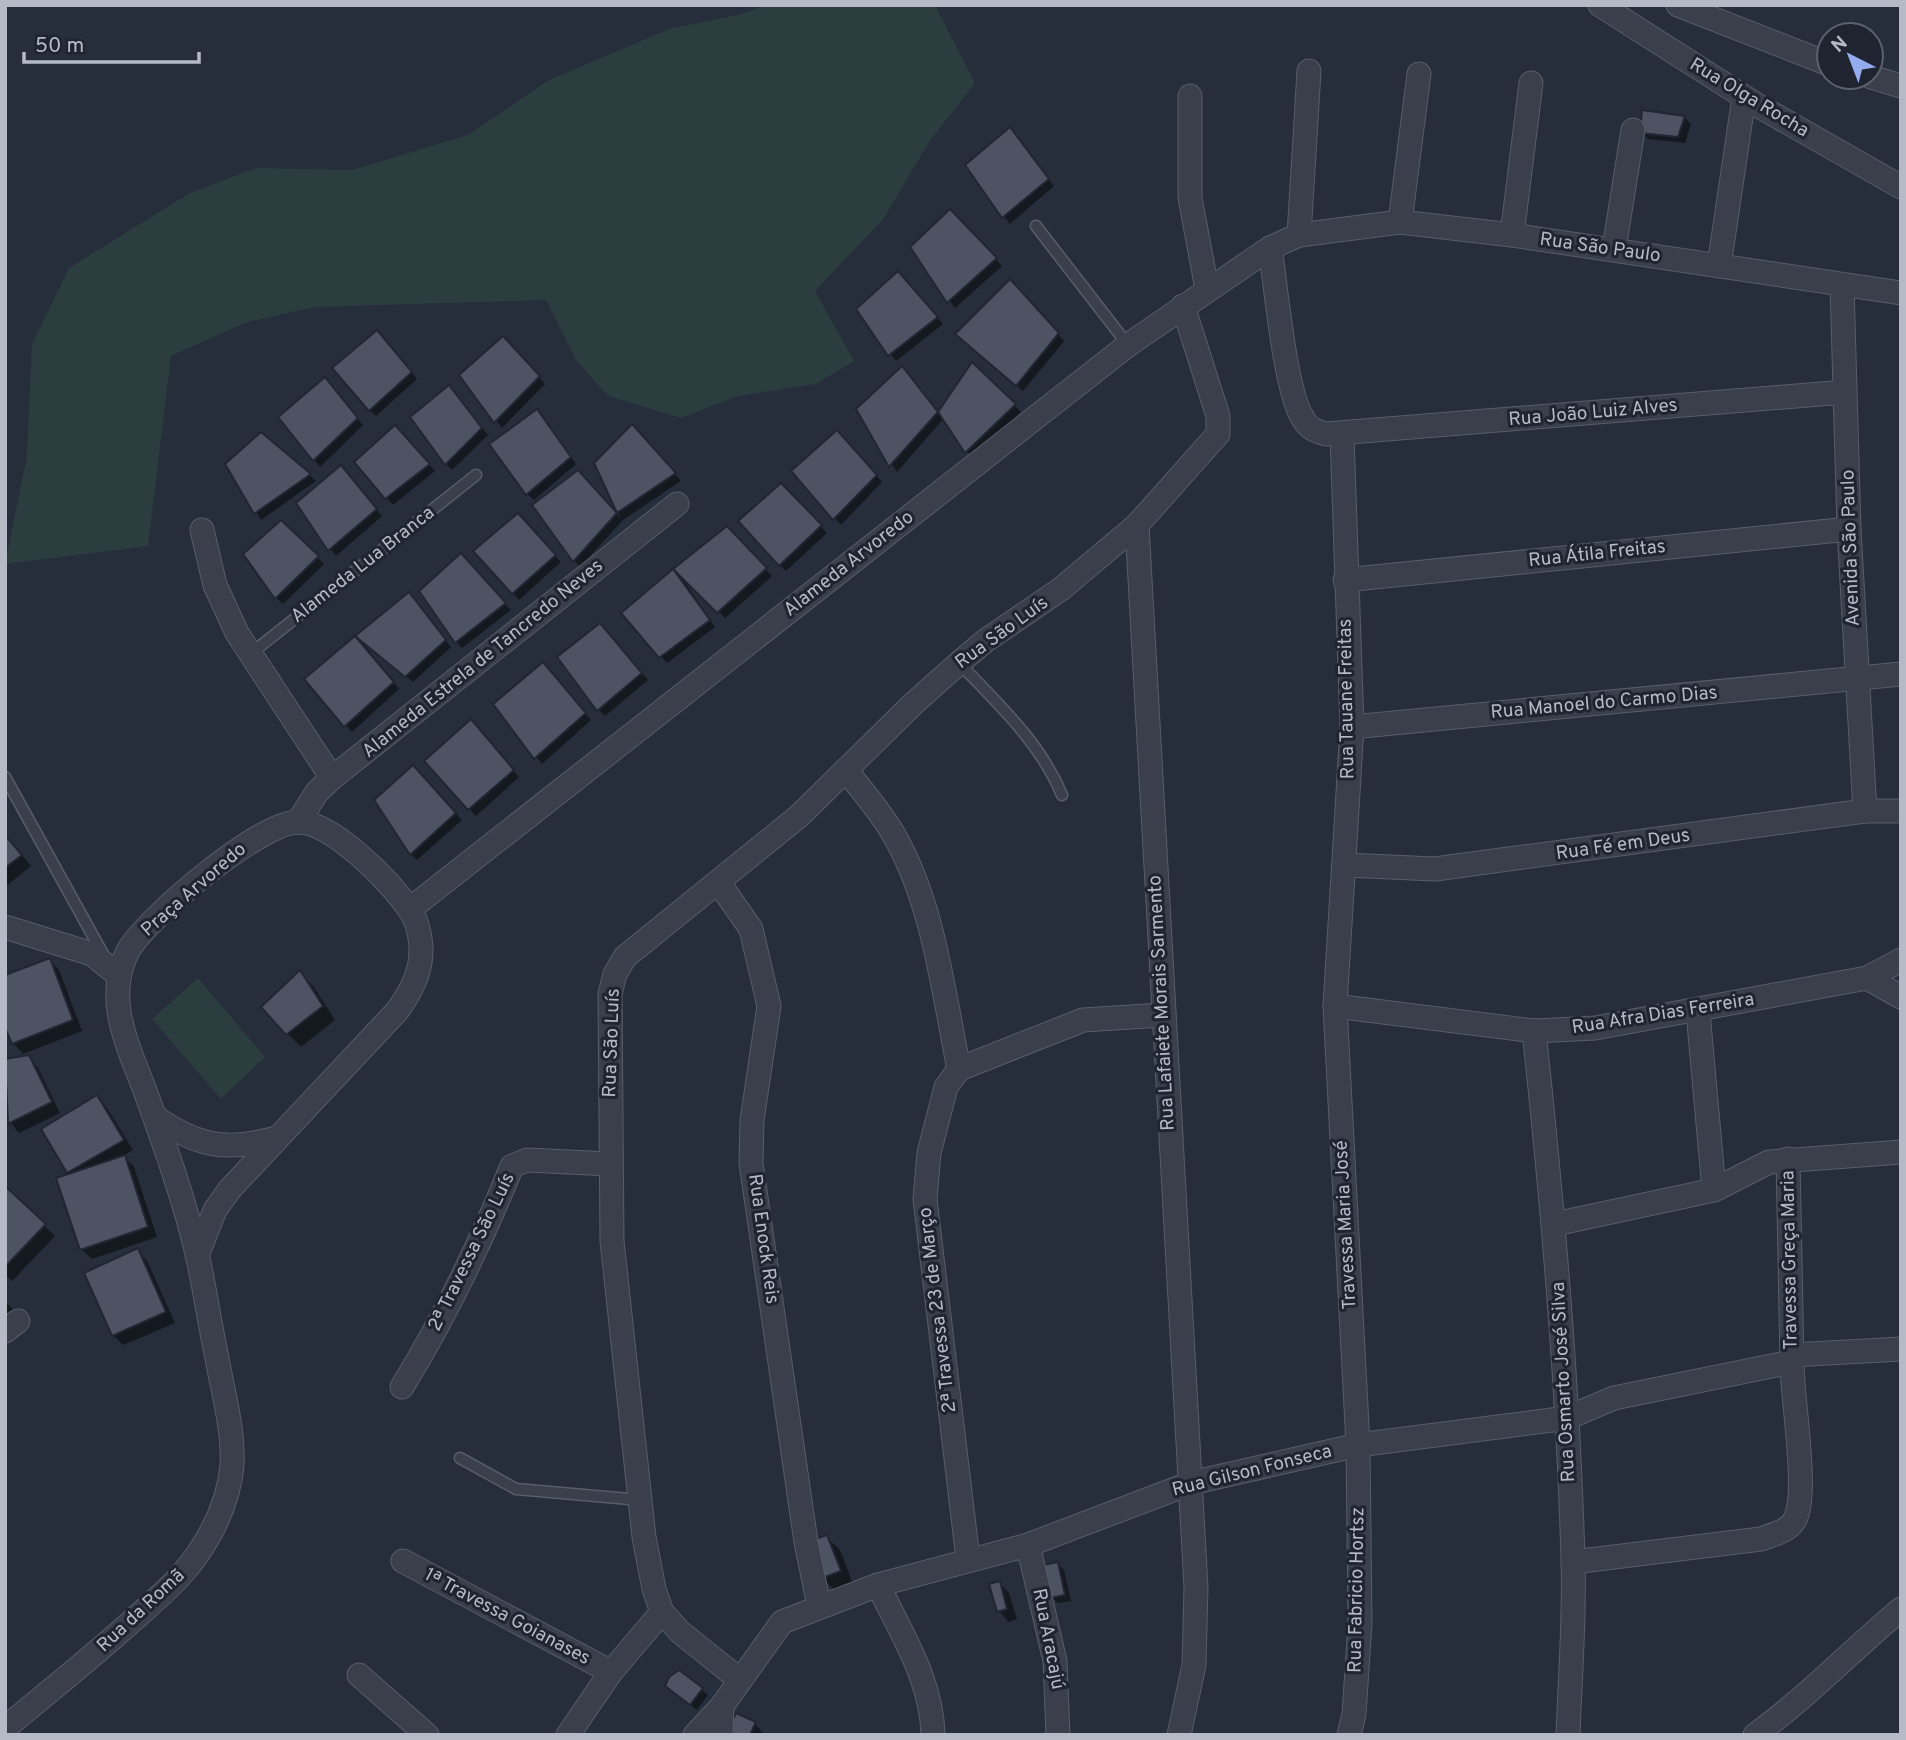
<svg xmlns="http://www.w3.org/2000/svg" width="1906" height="1740" viewBox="0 0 1906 1740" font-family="Overpass,sans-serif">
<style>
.green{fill:#2c3d40}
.shadow{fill:#0007}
.building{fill:#4d5363;stroke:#212632;stroke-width:2}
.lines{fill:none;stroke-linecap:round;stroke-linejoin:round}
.service-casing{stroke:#585d69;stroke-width:13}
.minor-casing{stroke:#585d69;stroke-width:25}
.service{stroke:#3a3f4b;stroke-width:10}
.minor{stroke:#3a3f4b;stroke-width:23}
.labels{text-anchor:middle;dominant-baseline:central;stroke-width:6;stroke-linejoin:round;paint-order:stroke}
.street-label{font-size:19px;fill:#b6bac7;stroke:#1f2430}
</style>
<rect width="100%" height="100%" fill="#262d3b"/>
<g class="green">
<polygon points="766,5 935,5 975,83 929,142 884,218 815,291 854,361 816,384 738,396 681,418 608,396 576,360 546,300 316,307 247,322 171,356 148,546 5,564 27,456 32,344 69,268 190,193 256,168 352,170 468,135 549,80 672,28 738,15"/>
<polygon points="198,978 265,1057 221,1099 152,1019"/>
</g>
<g class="shadow">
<polygon points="1684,117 1691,124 1685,143 1648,139 1641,132"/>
<polygon points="1016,136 1054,186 1010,224 967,165"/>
<polygon points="950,211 1002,266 955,308 912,247"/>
<polygon points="905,279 943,324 896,361 859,309"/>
<polygon points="1016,288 1064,341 1023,391 964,340"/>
<polygon points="384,338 417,379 376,416 370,410"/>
<polygon points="510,345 545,384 502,428 462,376"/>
<polygon points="973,364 1021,412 972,458 944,418 897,472 859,410 902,368 939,414"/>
<polygon points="331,386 363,425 320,467 280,417"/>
<polygon points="455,394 488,435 452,470 446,464"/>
<polygon points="543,418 576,464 534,500 527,494"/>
<polygon points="638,433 681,481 623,520 580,567 574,560 584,479 621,519 596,464"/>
<polygon points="261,434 316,481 261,520 228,465"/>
<polygon points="401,434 435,471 393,505 357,462"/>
<polygon points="843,438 882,482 841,525 794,471"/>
<polygon points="347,474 382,516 336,556 298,504"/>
<polygon points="780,485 827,533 786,571 780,565"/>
<polygon points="281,522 324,564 283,604 276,598"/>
<polygon points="524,522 561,562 519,600 475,551"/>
<polygon points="727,529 772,576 725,618 679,573 715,627 667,663 624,613"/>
<polygon points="467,562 511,610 462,648 456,642"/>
<polygon points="409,594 451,647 413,682 360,639 399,689 352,732 306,679"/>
<polygon points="607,632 648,680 605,716 598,709"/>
<polygon points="549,671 591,720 542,764 495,704"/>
<polygon points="477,727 519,777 476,816 426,761"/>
<polygon points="420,773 462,820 417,860 411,854"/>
<polygon points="5,835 31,866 5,887"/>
<polygon points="49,960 59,970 82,1031 23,1054 13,1043"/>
<polygon points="300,973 313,986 335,1020 301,1047 287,1033"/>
<polygon points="28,1057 38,1068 60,1113 19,1133 5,1115 5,1060"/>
<polygon points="97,1098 107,1108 133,1150 123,1156 134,1167 157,1237 92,1259 81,1249 71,1175 43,1130"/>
<polygon points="5,1188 55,1236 12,1281 5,1275"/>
<polygon points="137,1250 147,1261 175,1323 123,1345 113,1335"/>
<polygon points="5,1301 20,1317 5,1330"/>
<polygon points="826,1537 840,1550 853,1584 836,1591 822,1578"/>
<polygon points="1058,1564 1064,1570 1071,1601 1058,1603 1051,1597"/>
<polygon points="999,1583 1009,1593 1017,1619 1009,1622 999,1611"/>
<polygon points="701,1689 708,1695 697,1710 674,1692"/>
<polygon points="755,1724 765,1735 728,1735"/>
</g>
<g class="building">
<polygon points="1642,110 1685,116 1678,137 1640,133"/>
<polygon points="1010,127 1049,179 1002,218 965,165"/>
<polygon points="950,209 997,258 947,303 910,247"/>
<polygon points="898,271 938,317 888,356 856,309"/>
<polygon points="1010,279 1059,333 1016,386 955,334"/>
<polygon points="377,330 412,372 369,411 332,368"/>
<polygon points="503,336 540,376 494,423 459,375"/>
<polygon points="972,362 1016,404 965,453 938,412"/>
<polygon points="902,366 938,412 889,467 856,409"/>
<polygon points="325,377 358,418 313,461 278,417"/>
<polygon points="449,385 482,428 445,465 410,417"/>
<polygon points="537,409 571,457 526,495 489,444"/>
<polygon points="632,424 676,473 617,513 594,463"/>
<polygon points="395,425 430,464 385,499 354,462"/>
<polygon points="837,430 877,475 833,520 791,471"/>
<polygon points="261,432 311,474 254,514 225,464"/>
<polygon points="341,465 377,509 328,551 296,503"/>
<polygon points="578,470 617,513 573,562 532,505"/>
<polygon points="781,483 822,525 779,566 738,521"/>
<polygon points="518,513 556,555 512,594 473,551"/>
<polygon points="281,520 319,556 275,599 243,554"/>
<polygon points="727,526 767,568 717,613 673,569"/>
<polygon points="461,553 506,603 455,643 419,591"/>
<polygon points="673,569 710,620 659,658 621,613"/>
<polygon points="409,592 446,640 405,677 355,636"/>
<polygon points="600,623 642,673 597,711 557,657"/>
<polygon points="355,636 394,682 344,727 304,679"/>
<polygon points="543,662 586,713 534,759 493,704"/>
<polygon points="471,719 514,770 468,810 424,761"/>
<polygon points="413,765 456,813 410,855 374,800"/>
<polygon points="5,835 22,855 5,868"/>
<polygon points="50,958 73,1020 12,1044 5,1028 5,975"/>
<polygon points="300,970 323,1006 286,1035 261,1007"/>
<polygon points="29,1055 52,1102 8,1124 5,1059"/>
<polygon points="97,1095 124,1140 67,1173 41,1129"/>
<polygon points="125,1155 148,1227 80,1250 56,1178"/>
<polygon points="5,1186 46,1224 5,1267"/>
<polygon points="138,1248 166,1312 112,1336 84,1273"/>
<polygon points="827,1535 841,1571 820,1579 806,1542"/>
<polygon points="1058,1562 1065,1595 1050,1598 1043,1565"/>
<polygon points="1000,1581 1007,1609 997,1612 989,1584"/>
<polygon points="679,1670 703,1688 690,1705 665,1686 669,1677"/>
<polygon points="736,1713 756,1722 750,1735 726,1735"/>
</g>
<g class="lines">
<g class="service-casing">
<g id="service">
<polyline points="1036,226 1128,345"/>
<polyline points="249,655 476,475"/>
<path d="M959,663C998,704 1040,742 1062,795"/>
<polyline points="5,777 103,954"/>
<polyline points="460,1458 516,1489 641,1500"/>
</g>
</g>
<g class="minor-casing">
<g id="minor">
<polyline points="1600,5 1757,105 1901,187"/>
<polyline points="1678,5 1829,64"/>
<polyline points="1871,77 1901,86"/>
<polyline points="1190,96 1190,198 1207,289"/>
<polyline points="1400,222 1419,74"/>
<polyline points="1299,235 1309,71"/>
<polyline points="1512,235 1531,83"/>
<path d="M1270,248C1276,285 1285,394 1304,420C1309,429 1317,432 1326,434L1845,392"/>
<polyline points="1614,249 1633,130"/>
<polyline points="1719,266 1744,97"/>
<polyline points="1842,285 1849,529 1865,811"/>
<polyline points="1342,435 1352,727 1335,1006 1358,1445 1360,1624 1354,1714 1349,1735"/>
<polyline points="202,530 215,585 237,633 332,778"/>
<polyline points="1345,580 1849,529"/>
<polyline points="1352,727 1901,674"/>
<path d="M846,770C863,792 881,812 894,835C934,905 943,991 959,1069"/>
<polyline points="298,822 317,792 332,778 677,504"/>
<polyline points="1345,865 1435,869 1865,811 1901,811"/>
<polyline points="719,883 751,929 769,1006 752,1120 751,1163 806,1542 819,1606"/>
<polyline points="410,909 1128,345 1270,248 1299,235 1400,222 1512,235 1901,293"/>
<polyline points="5,927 92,954 118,975"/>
<polyline points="1867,978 1901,960"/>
<polyline points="1335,1006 1534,1031 1595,1028 1867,978 1901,997"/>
<polyline points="1698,1012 1714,1190"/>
<path d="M1534,1031C1553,1206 1568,1383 1573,1560C1575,1618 1570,1677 1568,1735"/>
<path d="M155,1117C197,1146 226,1152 276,1138"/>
<polyline points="1555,1224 1714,1190 1769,1162 1901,1152"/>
<polyline points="5,1331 18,1321"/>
<polyline points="1792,1355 1901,1349"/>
<path d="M402,1387C445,1317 481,1242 512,1166L527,1160L610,1164"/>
<polyline points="1028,1545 1055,1661 1058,1735"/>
<polyline points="968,1559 925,1199 929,1153 946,1087 959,1069 1083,1020 1162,1015"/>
<polyline points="403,1561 611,1672"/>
<path d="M1573,1562L1761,1539C1774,1534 1791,1531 1796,1517C1808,1488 1792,1399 1792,1363C1791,1295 1789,1227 1788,1159"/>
<path d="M878,1585C901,1633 932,1680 933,1735"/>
<polyline points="359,1675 427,1735"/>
<polyline points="740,1680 680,1632 662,1612 654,1589 644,1537 612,1241 610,994 615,974 625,957 799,816 914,703 959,663 985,641 1061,589 1137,525"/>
<path d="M5,1728C47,1693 90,1659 131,1622C154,1601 179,1581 197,1555C215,1529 229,1497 232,1466C234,1430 223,1393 217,1358C210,1325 205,1291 198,1258C185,1201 164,1143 144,1088C127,1044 104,997 128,951C146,918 261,821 299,822C333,823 390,881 409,909C417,919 420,935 421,947C422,972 411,991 398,1010L230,1189L215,1210L197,1256"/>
<polyline points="568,1735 611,1672 662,1612"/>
<polyline points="695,1735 722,1706 782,1622 878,1585 1028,1545 1191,1483 1358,1445 1567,1418 1614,1398 1791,1362"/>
<polyline points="721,1735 722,1706"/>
<polyline points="1179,1735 1194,1665 1196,1587 1137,525 1218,434 1218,416 1183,306"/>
<path d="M1755,1735C1806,1698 1852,1650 1901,1609"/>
</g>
</g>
<use href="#service" class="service"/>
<use href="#minor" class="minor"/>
</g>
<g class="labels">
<g class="street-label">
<text transform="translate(1749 98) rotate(31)">Rua Olga Rocha</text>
<text transform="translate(1600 248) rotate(8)">Rua São Paulo</text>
<text transform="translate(1593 413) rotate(-5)">Rua João Luiz Alves</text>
<text transform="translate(1851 548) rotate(-92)">Avenida São Paulo</text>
<text transform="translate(1597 554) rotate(-6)">Rua Átila Freitas</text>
<text transform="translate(849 564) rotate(-38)">Alameda Arvoredo</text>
<text transform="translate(363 565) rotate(-38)">Alameda Lua Branca</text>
<text transform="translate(1002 633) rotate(-36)">Rua São Luís</text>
<text transform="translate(483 659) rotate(-39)">Alameda Estrela de Tancredo Neves</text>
<text transform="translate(1347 699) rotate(-91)">Rua Tauane Freitas</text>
<text transform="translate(1604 703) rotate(-5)">Rua Manoel do Carmo Dias</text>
<text transform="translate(1623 845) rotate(-8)">Rua Fé em Deus</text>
<text transform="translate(194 890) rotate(-41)">Praça Arvoredo</text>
<text transform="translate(1162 1003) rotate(-93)">Rua Lafaiete Morais Sarmento</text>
<text transform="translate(1663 1014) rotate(-9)">Rua Afra Dias Ferreira</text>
<text transform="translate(612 1043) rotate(-88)">Rua São Luís</text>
<text transform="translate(1346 1225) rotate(-93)">Travessa Maria José</text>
<text transform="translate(763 1239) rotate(82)">Rua Enock Reis</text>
<text transform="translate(472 1252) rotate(-64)">2ª Travessa São Luís</text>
<text transform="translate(1790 1260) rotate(-91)">Travessa Greça Maria</text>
<text transform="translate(938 1310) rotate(-97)">2ª Travessa 23 de Março</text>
<text transform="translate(1564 1382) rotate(-93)">Rua Osmarto José Silva</text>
<text transform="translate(1252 1471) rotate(-14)">Rua Gilson Fonseca</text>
<text transform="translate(1357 1590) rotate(-89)">Rua Fabricio Hortsz</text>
<text transform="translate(141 1611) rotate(-43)">Rua da Romã</text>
<text transform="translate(507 1617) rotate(28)">1ª Travessa Goianases</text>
<text transform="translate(1048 1639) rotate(79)">Rua Aracajú</text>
</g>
</g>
<rect width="1906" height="1740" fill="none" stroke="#b6bac7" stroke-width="14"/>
<g transform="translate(1850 56) rotate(318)"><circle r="33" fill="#1f2430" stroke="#5b606c" stroke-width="2"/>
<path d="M0-5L12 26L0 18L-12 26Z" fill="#94aced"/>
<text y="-10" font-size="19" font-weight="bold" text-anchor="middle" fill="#b6bac7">N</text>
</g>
<path d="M24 52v10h175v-10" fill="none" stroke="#b6bac7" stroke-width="3.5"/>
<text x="35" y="52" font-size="21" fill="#b6bac7" stroke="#1f2430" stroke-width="5" paint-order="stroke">50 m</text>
</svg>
